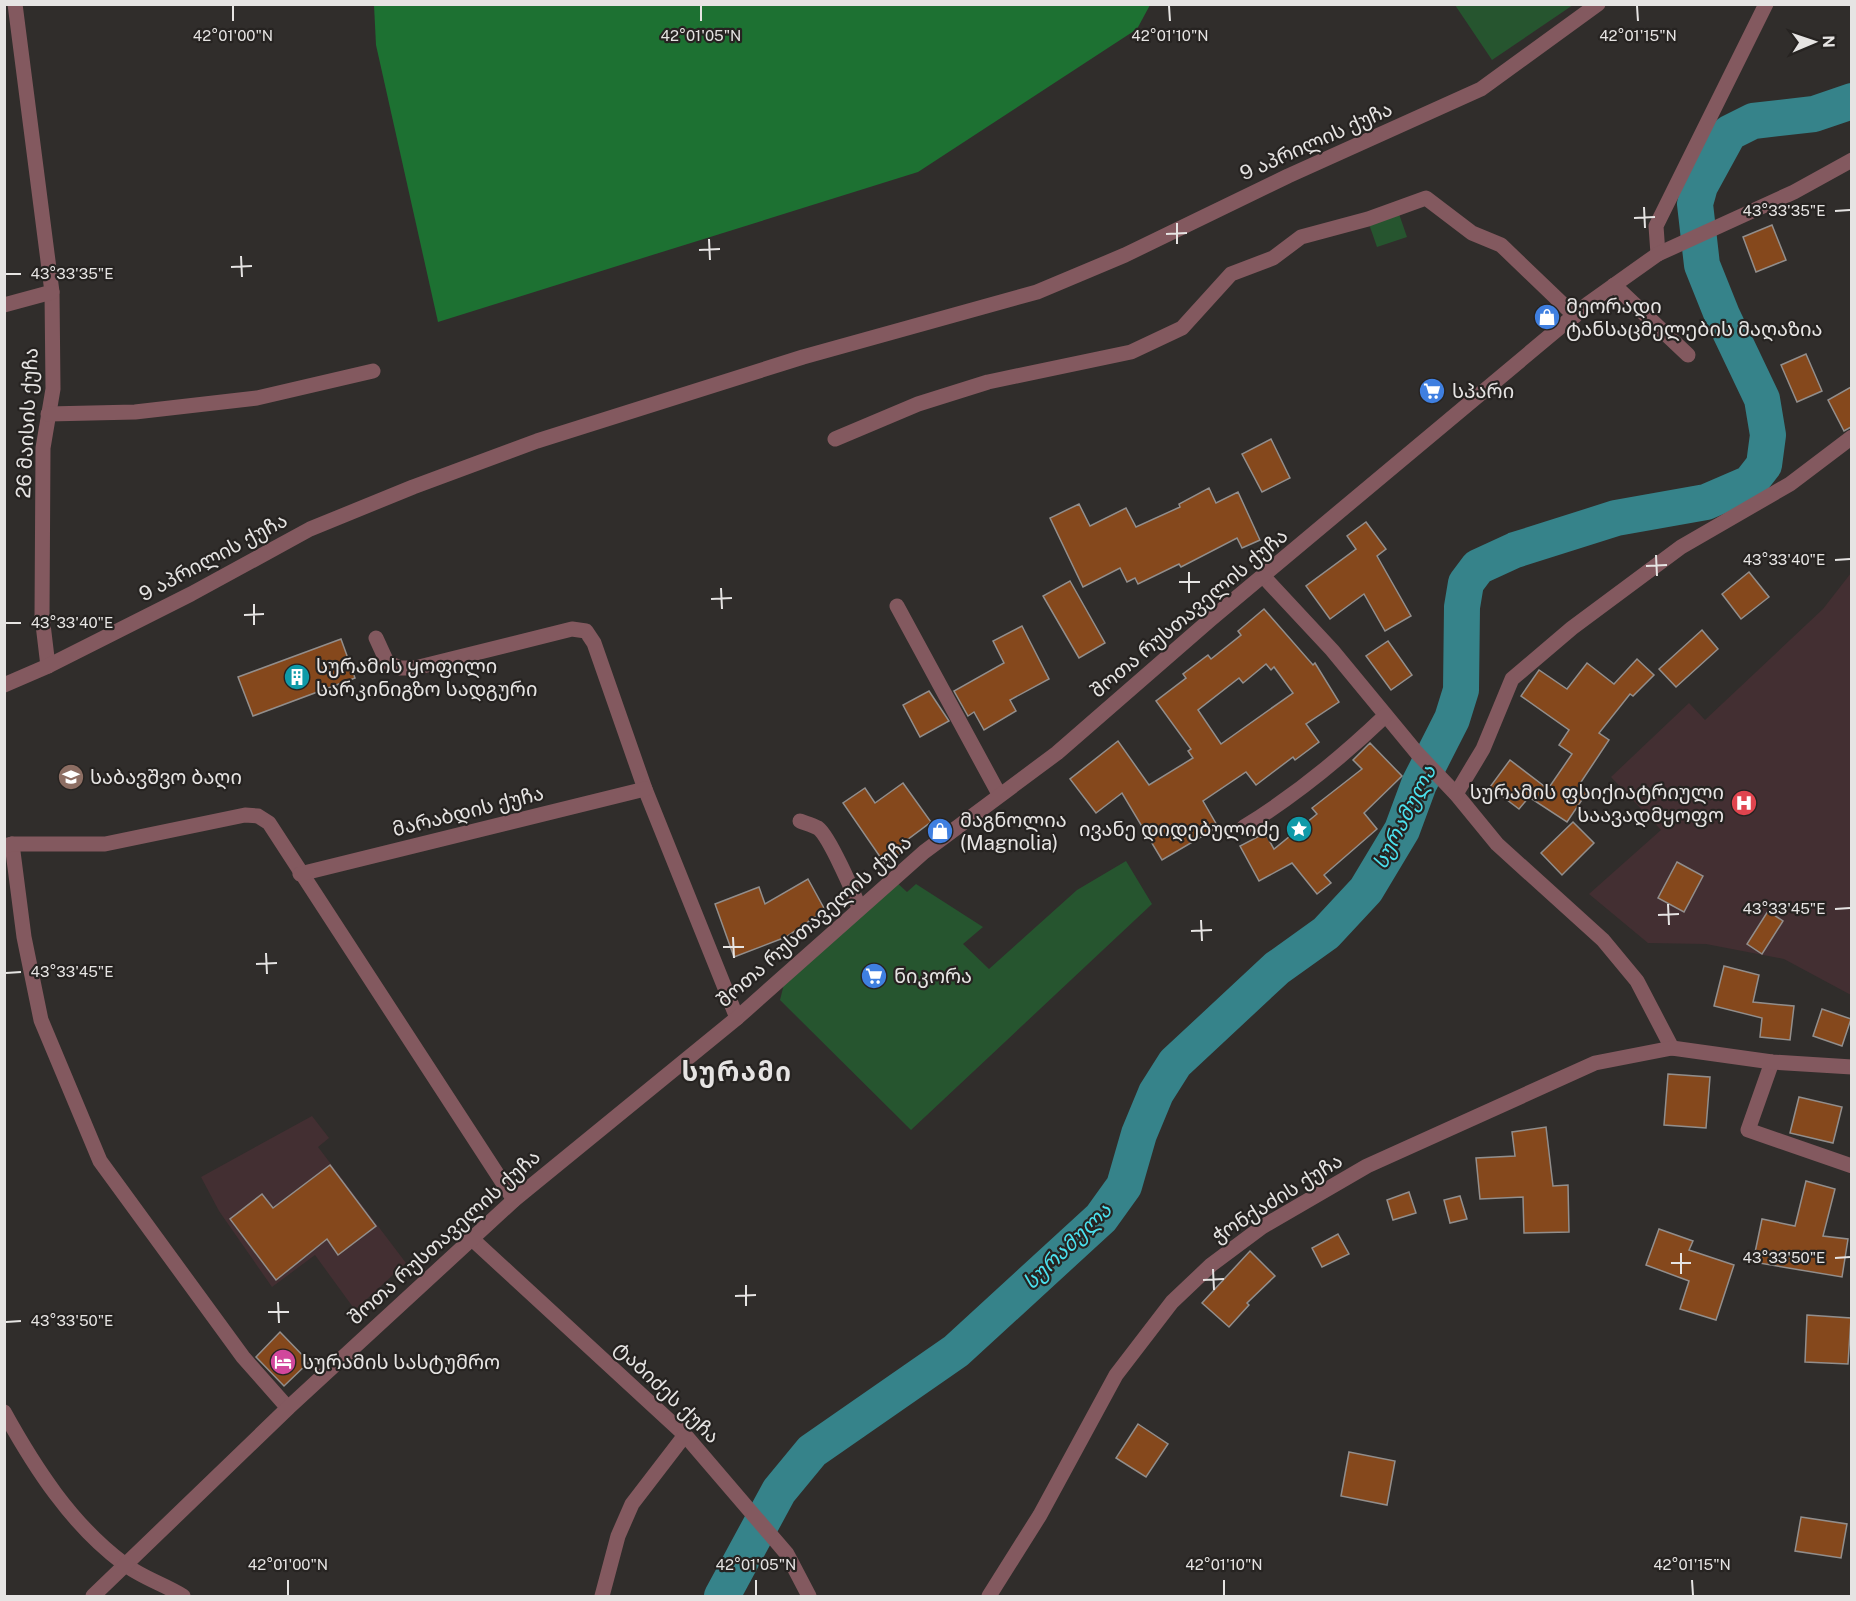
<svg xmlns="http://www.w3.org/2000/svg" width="1856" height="1601" viewBox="0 0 1856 1601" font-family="'Public Sans','Noto Sans Georgian',sans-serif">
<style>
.education{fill:#432f32}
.green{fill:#26552f}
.forest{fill:#1d7132}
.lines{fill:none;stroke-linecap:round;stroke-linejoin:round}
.river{stroke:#36838a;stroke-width:36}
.building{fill:#85481c;stroke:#928e8c;stroke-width:1.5;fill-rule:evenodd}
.minor{stroke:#83595f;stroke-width:15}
.ticks{fill:none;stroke:#e6e4e3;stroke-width:2}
.labels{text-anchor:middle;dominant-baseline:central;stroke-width:4.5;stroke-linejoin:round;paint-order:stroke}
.street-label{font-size:20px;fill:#e6e4e3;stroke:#262321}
.poi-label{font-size:20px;fill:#e6e4e3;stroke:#262321;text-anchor:start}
.water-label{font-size:21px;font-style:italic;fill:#4be1ee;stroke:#262321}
.district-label{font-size:26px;font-weight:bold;letter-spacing:1.5px;fill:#e6e4e3;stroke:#262321}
.ticks-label{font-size:15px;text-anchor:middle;fill:#e6e4e3;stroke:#262321;stroke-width:4.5;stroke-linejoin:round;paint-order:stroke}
</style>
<rect width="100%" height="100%" fill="#302d2b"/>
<g class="education">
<polygon points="1851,573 1851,995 1784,959 1706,944 1648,943 1589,894 1661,830 1611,777 1689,703 1705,720 1823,609"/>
<polygon points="312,1116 329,1138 318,1147 406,1263 355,1310 315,1255 272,1287 219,1211 201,1177"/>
</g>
<g class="green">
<polygon points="1455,5 1573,5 1492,60"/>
<polygon points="1399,214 1407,237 1377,247 1369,224"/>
<polygon points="1126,861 1152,904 911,1130 780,1000 785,980 893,879 907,892 916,884 983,927 963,944 989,969 1077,890"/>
</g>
<polygon class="forest" points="374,5 374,4 1150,5 1137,29 918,172 438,322 376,45"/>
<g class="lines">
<polyline class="river" points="722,1596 779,1491 812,1451 956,1351 1101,1218 1124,1186 1139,1134 1156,1093 1175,1063 1277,968 1326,933 1366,890 1402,830 1419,784 1452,719 1461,690 1462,607 1466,583 1478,567 1515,550 1616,518 1706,502 1750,483 1764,465 1768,435 1762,399 1722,315 1702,265 1695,204 1700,186 1729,133 1753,121 1814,114 1852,101"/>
</g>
<g class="building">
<polygon points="1772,225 1786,260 1756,272 1743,237"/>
<polygon points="1806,354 1822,391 1797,402 1781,365"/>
<polygon points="1851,387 1851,427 1844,431 1828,400"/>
<polygon points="1271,439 1290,478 1262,492 1242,454"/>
<polygon points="1209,488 1216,503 1238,492 1260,540 1242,548 1237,538 1181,567 1179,564 1138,584 1135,578 1127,582 1120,568 1083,587 1050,518 1079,504 1090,526 1126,508 1136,527 1180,507 1179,504"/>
<polygon points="1366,522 1386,549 1377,556 1411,616 1385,631 1364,594 1330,619 1306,586 1356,549 1347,536"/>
<polygon points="1749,572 1769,597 1741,619 1722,594"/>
<polygon points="1070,581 1105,643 1079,658 1043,596"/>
<path d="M1264,609L1313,665L1315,663L1339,702L1306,724L1319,742L1295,760L1293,757L1256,785L1246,772L1203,801L1218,827L1162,860L1122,793L1096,813L1070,779L1118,741L1149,785L1193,758L1188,751L1191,749L1156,701L1186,678L1183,674L1208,655L1211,659L1241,635L1238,631ZM1266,664L1271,670L1274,667L1293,693L1221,744L1198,710L1239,678L1243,683Z"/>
<polygon points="1022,626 1049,679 1010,700 1016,711 984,730 974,712 968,716 954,691 1004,663 993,641"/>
<polygon points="1702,630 1718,649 1676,687 1659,669"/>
<polygon points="341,639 355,678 253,716 238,677"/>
<polygon points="1388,641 1412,675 1391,690 1366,656"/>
<polygon points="1637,659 1654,675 1633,696 1630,694 1599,733 1609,740 1579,785 1588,791 1567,822 1529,797 1519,809 1490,787 1510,760 1548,789 1572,754 1559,745 1569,730 1521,696 1539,670 1567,689 1587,663 1614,684"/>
<polygon points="929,691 949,721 920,737 903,705"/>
<polygon points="1370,743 1402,776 1364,813 1377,829 1324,875 1331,883 1317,894 1292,863 1259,881 1240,846 1265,833 1274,849 1317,814 1312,808 1362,769 1353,760"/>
<polygon points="903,783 931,822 903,843 907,849 885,864 843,803 865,788 875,803"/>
<polygon points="1573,822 1594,843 1562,875 1541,853"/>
<polygon points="1677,862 1703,876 1684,912 1658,898"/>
<polygon points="808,879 825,910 786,937 734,957 715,904 759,887 765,904"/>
<polygon points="1768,911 1783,921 1762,954 1747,944"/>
<polygon points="1724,966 1759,975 1753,1002 1794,1006 1790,1040 1760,1037 1762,1018 1714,1006"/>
<polygon points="1822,1009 1851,1019 1842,1046 1813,1036"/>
<polygon points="1668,1074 1710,1077 1706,1128 1664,1125"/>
<polygon points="1799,1097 1842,1107 1833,1143 1790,1133"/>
<polygon points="1546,1127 1553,1186 1568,1185 1569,1232 1524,1233 1523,1197 1480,1199 1476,1158 1515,1156 1512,1132"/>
<polygon points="330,1165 376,1226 338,1255 327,1239 276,1280 230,1219 262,1194 273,1208"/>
<polygon points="1806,1181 1835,1189 1823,1236 1848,1239 1842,1277 1753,1262 1762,1219 1795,1226"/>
<polygon points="1409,1192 1416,1213 1393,1220 1387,1200"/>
<polygon points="1460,1196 1467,1219 1450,1223 1444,1200"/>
<polygon points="1659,1229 1693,1241 1689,1250 1734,1265 1716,1320 1680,1309 1689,1281 1646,1265"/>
<polygon points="1338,1234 1349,1254 1322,1267 1312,1248"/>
<polygon points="1250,1251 1275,1276 1247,1303 1249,1305 1229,1327 1202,1303"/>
<polygon points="1807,1315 1851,1318 1848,1364 1805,1362"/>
<polygon points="280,1332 309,1362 284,1386 256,1357"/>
<polygon points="1138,1424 1168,1444 1146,1477 1116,1458"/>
<polygon points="1349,1452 1395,1461 1387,1505 1341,1496"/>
<polygon points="1801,1517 1847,1524 1841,1558 1795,1551"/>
</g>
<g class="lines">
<g class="minor">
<polyline points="15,4 52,292 53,389 43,448 42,616 48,666"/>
<polyline points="1658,254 1656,226 1766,4"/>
<polyline points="1614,285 1688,355"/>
<polyline points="4,305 52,292"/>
<polyline points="48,414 135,412 257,398 373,371"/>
<polyline points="835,439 918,404 988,382 1131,352 1182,328 1231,274 1273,258 1301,237 1368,219 1426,198 1472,233 1501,245 1575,316"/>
<polyline points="1263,576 1332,650 1417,753 1456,794 1497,844 1603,940 1637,981 1672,1048"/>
<polyline points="897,606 999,794"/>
<polyline points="376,638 387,662 400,668 415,668 572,629 586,631 594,643 645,789 737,1018"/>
<polyline points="4,685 48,666 191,594 310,529 413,487 537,441 803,357 1037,292 1125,255 1288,176 1481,89 1598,4"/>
<polyline points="1456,794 1483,749 1512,679 1572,628 1681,547 1790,484 1852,437"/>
<path d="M800,821C805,823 813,825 818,828C829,836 854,893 859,908"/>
<path d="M1244,827C1296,795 1341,758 1385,716"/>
<polyline points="12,844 24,937 41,1020 100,1161 243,1357 288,1408"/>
<polyline points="4,846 12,844 105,844 245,815 258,816 269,823 514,1200"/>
<polyline points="300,874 645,789"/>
<polyline points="1772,1062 1748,1130 1852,1166"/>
<polyline points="471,1238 685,1435 787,1554 809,1596"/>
<path d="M4,1412C35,1468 71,1524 123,1563C140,1577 164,1584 183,1596"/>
<polyline points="93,1596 288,1408 514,1200 737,1018 924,852 1057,753 1211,619 1589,303 1658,254 1794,192 1852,160"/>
<polyline points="602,1596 618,1536 632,1504 685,1435"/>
<polyline points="989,1596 1040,1515 1116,1375 1172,1302 1211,1265 1262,1227 1367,1166 1595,1063 1672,1048 1772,1062 1852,1067"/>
</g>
</g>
<path class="ticks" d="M233,6V21M701,6V21M1169,6L1170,21M1637,6L1638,21M1644,207L1645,228M1835,211L1850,210M1634,218L1655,217M1177,223V244M1166,234L1187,233M709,239L710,260M699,250L720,249M241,256L242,277M231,267L252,266M6,274H21M1656,555L1657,576M1835,560L1850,559M1646,566L1667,565M1189,572V593M1179,582H1200M721,588L722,609M711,599L732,598M254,604V625M244,615L264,614M6,623H21M1668,904L1669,925M1835,909L1850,908M1658,915L1679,914M1201,920L1202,941M1191,931L1212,930M733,937L734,958M723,947H744M266,953L267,974M256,964L277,963M6,973L21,972M1681,1253V1274M1835,1258L1850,1257M1671,1263H1691M1213,1269L1214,1290M1203,1280L1224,1279M746,1285V1306M735,1296L756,1295M278,1302L279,1323M268,1312H289M6,1322L21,1321M288,1580V1595M756,1580V1595M1224,1580V1595M1692,1580L1693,1595"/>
<defs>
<g id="shop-disc" transform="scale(1.35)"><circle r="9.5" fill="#3f7fe0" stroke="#262321"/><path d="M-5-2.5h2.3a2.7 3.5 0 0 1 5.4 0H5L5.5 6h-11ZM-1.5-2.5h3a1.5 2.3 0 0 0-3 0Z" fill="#fff"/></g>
<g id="supermarket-disc" transform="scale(1.35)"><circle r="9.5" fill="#3f7fe0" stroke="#262321"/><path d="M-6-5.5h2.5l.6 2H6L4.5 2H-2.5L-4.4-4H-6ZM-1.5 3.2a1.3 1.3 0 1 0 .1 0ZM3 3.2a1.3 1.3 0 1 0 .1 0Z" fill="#fff"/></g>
<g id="building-disc" transform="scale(1.35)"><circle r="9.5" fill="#0f9aa8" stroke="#262321"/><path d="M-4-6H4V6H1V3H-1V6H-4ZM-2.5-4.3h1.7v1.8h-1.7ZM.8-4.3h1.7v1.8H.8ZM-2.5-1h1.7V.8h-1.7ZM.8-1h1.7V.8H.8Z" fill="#fff"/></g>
<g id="school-disc" transform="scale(1.35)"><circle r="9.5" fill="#8d6e63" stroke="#262321"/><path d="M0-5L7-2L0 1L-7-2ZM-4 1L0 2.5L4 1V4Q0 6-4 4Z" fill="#fff"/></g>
<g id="hospital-disc" transform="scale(1.35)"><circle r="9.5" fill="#e0444e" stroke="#262321"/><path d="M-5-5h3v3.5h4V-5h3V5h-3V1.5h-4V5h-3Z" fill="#fff"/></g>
<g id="sight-disc" transform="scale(1.35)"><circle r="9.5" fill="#0f9aa8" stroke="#262321"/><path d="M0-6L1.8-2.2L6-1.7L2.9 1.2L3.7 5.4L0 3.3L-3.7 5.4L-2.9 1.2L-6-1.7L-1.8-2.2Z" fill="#fff"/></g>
<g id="hotel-disc" transform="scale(1.35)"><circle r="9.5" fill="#d1479c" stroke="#262321"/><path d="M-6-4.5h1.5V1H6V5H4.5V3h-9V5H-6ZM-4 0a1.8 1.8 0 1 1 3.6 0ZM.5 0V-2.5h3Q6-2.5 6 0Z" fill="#fff"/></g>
</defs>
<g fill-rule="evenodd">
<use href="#shop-disc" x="1547" y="317"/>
<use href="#supermarket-disc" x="1432" y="391"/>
<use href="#building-disc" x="297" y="677"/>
<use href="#school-disc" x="71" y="777"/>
<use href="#hospital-disc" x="1744" y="803"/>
<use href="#sight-disc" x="1299" y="829"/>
<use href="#shop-disc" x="940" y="831"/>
<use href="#supermarket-disc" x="874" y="976"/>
<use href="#hotel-disc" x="283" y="1362"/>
</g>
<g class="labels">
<g class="street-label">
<text transform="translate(1316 141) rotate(-24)">9 აპრილის ქუჩა</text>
<text transform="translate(27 423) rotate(-87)">26 მაისის ქუჩა</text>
<text transform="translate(213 557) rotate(-28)">9 აპრილის ქუჩა</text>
<text transform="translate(1189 613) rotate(-40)">შოთა რუსთაველის ქუჩა</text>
<text transform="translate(468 811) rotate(-14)">მარაბდის ქუჩა</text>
<text transform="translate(814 921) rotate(-41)">შოთა რუსთაველის ქუჩა</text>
<text transform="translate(1277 1198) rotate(-32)">ჭონქაძის ქუჩა</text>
<text transform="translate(444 1237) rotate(-42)">შოთა რუსთაველის ქუჩა</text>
<text transform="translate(667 1392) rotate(44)">ტაბიძეს ქუჩა</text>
</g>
<g class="poi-label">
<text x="1566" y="306">მეორადი<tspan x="1566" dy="23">ტანსაცმელების მაღაზია</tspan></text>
<text x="1452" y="391">სპარი</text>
<text x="316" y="666">სურამის ყოფილი<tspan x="316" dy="23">სარკინიგზო სადგური</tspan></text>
<text x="90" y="777">საბავშვო ბაღი</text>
<text x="1724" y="792" text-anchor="end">სურამის ფსიქიატრიული<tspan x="1724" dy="23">საავადმყოფო</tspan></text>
<text x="960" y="820">მაგნოლია<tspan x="960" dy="23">(Magnolia)</tspan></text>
<text x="1280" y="829" text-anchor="end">ივანე დიდებულიძე</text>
<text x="894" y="976">ნიკორა</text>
<text x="302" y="1362">სურამის სასტუმრო</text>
</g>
<g class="water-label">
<text transform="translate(1404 817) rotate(-63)">სურამულა</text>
<text transform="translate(1067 1246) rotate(-44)">სურამულა</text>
</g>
<g class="district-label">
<text x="737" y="1071">სურამი</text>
</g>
</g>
<g class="ticks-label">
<text x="233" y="41">42°01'00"N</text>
<text x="701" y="41">42°01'05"N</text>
<text x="1170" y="41">42°01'10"N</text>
<text x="1638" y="41">42°01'15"N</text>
<text x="1784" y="216">43°33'35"E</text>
<text x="72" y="279">43°33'35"E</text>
<text x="1784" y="565">43°33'40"E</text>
<text x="72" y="628">43°33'40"E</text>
<text x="1784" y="914">43°33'45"E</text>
<text x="72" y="977">43°33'45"E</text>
<text x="1784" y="1263">43°33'50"E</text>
<text x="72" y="1326">43°33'50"E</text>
<text x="288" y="1570">42°01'00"N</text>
<text x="756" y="1570">42°01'05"N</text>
<text x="1224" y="1570">42°01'10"N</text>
<text x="1692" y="1570">42°01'15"N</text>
</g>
<rect width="1856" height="1601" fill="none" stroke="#e6e4e3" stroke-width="12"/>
<g transform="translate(1814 42) rotate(88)" stroke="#262321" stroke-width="4.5" paint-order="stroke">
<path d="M0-4.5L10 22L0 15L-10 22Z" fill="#e6e4e3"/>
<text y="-9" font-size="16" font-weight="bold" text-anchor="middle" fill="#e6e4e3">N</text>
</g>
</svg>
